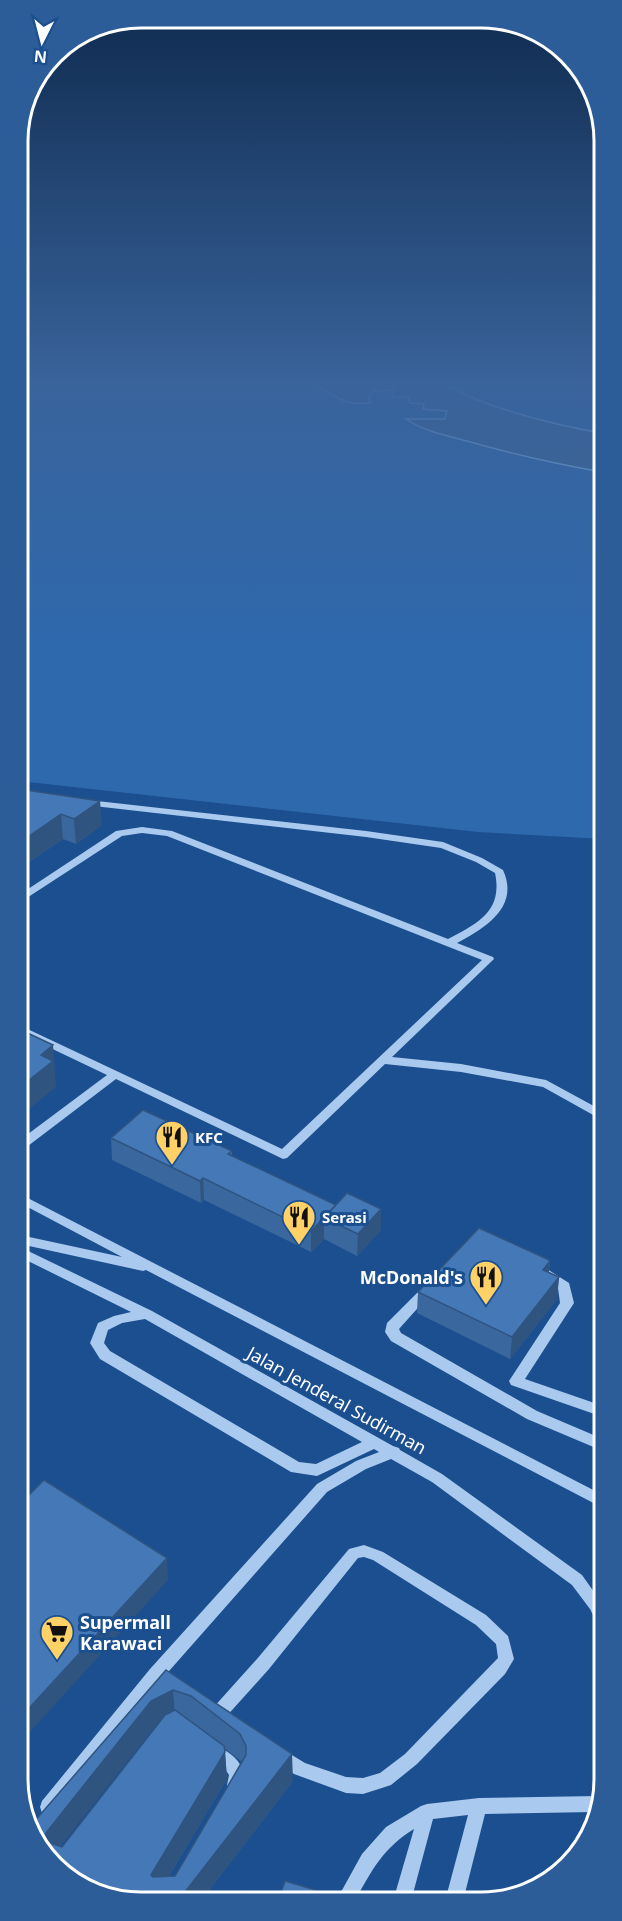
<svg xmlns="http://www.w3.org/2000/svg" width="622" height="1921" viewBox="0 0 622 1921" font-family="'Noto Sans',sans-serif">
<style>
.green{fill:#2e69ad}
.water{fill:#3c6290;stroke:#9cc4f0;stroke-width:1.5}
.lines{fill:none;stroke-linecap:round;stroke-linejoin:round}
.minor{fill:#a9c9ee;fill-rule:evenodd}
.wall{fill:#3a679d;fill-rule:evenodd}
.shaded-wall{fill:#305480}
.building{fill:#4478b7;stroke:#305480;stroke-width:1.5;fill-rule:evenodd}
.labels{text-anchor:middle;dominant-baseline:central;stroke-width:6;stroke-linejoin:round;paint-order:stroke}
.poi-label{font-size:15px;font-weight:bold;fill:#fff;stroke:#1b4f8f;text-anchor:start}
.near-poi-label{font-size:18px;font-weight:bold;fill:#fff;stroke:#1b4f8f;text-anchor:end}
.near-street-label{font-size:18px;fill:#fff;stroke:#1b4f8f}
.rim{fill:none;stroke:#fff;stroke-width:3}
</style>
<rect width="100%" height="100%" fill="#1b4f8f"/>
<polygon class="green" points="19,380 602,380 603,839 478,832 19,781"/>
<path class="water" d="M318,380H437C478,406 554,425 602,433V472C556,464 512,454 467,441C447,436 423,431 406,419H445L447,411L423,409L424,404L410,403L408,397H393V390L373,391L368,398L371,402C350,408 335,396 317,386Z"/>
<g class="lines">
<g class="minor">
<polygon points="575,380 589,380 602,383 602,387"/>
<path d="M88,800L366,831L443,842L482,858L503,870C520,907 485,928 457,943L493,957L494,959L392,1057L461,1064L546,1080L603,1111V1128L599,1127L595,1116L543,1087L461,1072L385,1064L287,1158L283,1159L116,1079L24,1149L20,1150V1140L107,1075L19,1033V1025L282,1149L482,960L167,836L142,833L122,836L19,903V895L116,831L142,827L172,831L448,939C478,923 503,911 495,873L476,862L441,848L366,837L85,805L83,803L85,801Z"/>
<polygon points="20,1194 603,1495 603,1508 146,1270 143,1271 20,1244 20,1235 122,1257 20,1203"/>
<path d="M20,1247L152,1311L393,1446L399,1448L400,1450L442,1474L582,1575L604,1606V1629L599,1627L590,1609L572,1585L432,1482L391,1459L366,1469L327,1492L162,1679L54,1813L48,1815L42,1813L40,1807L42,1801L150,1669L317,1484L356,1461L379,1452L374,1449L317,1476L291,1472L100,1359L90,1343L98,1323L114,1316L131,1312L20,1257ZM145,1319L362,1442L316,1464L299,1462L110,1351L104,1343L108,1330L122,1323Z"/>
<polygon points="547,1269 569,1283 574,1303 525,1379 603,1406 603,1417 511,1385 509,1381 560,1303 558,1288 542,1277 541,1274 542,1271"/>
<polygon points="427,1286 432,1288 433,1291 399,1329 401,1333 537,1411 603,1439 603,1451 527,1419 391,1341 385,1332 387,1323 422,1288"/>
<polygon points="364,1545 383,1552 486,1615 508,1636 514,1659 505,1674 417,1764 391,1785 385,1787 363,1794 346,1793 294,1774 276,1762 274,1757 276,1752 282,1749 305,1763 346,1777 363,1778 380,1773 405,1754 498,1658 496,1644 476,1625 373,1560 364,1557 358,1558 269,1669 224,1719 218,1721 212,1719 210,1714 212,1709 257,1659 349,1549"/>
<path d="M216,1746C236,1754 250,1769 241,1791L235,1793L229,1791L227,1785L229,1775L227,1772L210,1759L208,1754L210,1749Z"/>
<path d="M597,1796L600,1797L593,1812L485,1814L463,1901H445L468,1815L433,1819L411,1901H393L414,1829C384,1847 371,1871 355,1901H336L362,1854L386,1827L421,1806L427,1804L479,1798Z"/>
</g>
</g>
<g class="wall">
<polygon points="19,789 102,825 76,844 63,839 19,869"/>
<polygon points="111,1138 232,1151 232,1156 336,1205 381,1209 381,1230 357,1256 324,1239 311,1252 204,1200 201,1203 112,1160"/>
<polygon points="550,1261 549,1272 559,1277 557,1299 510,1359 417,1313 418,1292"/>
<path d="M166,1670L293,1781L201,1901H117L32,1824ZM156,1726L62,1847L60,1846L153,1728ZM224,1748L242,1762L175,1876H169L227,1779L225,1752Z"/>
</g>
<g class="shaded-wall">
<polygon points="100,801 102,825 76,844 74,819"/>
<polygon points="61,814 63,839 19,869 19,843"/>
<polygon points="53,1045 56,1087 19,1117 19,1088 41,1055"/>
<polygon points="203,1178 204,1200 201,1203 200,1181"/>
<polygon points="336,1205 324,1218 324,1239 311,1252 311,1231"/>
<polygon points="381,1209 381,1230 357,1256 358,1234"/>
<polygon points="550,1261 547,1283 543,1270"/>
<polygon points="559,1277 557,1299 510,1359 512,1337"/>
<polygon points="167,1558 168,1580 20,1743 20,1718"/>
<polygon points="173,1690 175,1717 153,1728 50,1859 45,1834 151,1701"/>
<polygon points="225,1752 227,1779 154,1901 151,1875"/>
<polygon points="292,1754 293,1781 201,1901 178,1901"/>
</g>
<g class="building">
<polygon points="19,789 100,801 74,819 61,814 19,843"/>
<polygon points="19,1029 53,1045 41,1055 53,1061 19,1088"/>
<polygon points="143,1110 232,1151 228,1154 336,1205 311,1231 203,1178 200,1181 111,1138"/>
<polygon points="347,1193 381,1209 358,1234 324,1218"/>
<polygon points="479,1228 547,1259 550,1261 543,1270 559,1277 512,1337 418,1292"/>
<polygon points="44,1480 167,1558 20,1718 20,1499 23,1501"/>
<path d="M166,1670L292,1754L178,1901H117L54,1867L32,1824ZM173,1690L191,1696L240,1734L246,1746V1755L175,1876L153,1877L151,1875L225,1752L224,1746L175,1710L165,1715L62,1847L49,1843L45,1834L151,1701Z"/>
<polygon points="285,1881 319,1891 316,1901 278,1901"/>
<polygon points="245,1891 278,1901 241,1901"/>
</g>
<linearGradient id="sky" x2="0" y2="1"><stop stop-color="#0f2b4f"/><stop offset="0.59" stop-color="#39639b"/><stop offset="1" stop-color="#39639b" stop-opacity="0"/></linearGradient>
<rect width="622" height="649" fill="url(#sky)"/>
<defs>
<g id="restaurant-pin" transform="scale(1.725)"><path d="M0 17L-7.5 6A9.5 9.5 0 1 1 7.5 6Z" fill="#ffd166" stroke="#1b4f8f"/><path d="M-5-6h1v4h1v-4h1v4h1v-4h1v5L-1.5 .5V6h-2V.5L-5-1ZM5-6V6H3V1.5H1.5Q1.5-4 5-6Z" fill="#111"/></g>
<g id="supermarket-pin" transform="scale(1.725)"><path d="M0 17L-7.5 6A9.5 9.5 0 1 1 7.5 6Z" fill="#ffd166" stroke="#1b4f8f"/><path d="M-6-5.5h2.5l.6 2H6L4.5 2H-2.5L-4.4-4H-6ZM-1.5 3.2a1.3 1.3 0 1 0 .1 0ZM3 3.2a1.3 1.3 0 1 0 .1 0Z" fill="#111"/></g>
</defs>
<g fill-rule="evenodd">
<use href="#restaurant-pin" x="172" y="1137"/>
<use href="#restaurant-pin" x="299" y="1217"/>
<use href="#restaurant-pin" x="486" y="1277"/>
<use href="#supermarket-pin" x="57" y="1632"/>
</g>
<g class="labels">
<g class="poi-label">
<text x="195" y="1137">KFC</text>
<text x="322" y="1217">Serasi</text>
</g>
<g class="near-poi-label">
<text x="463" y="1277">McDonald's</text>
<text x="80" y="1622" text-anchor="start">Supermall<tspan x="80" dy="21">Karawaci</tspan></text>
</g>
<g class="near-street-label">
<text transform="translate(337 1400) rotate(29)">Jalan Jenderal Sudirman</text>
</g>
</g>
<path d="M0 0H622V1921H0ZM141 28H481A113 113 0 0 1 594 141V1779A113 113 0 0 1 481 1892H141A113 113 0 0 1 28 1779V141A113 113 0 0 1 141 28Z" fill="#2d5d98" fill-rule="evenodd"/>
<path class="rim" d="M141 28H481A113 113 0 0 1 594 141V1779A113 113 0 0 1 481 1892H141A113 113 0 0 1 28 1779V141A113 113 0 0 1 141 28Z"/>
<g transform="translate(42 42) rotate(186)" stroke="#1b4f8f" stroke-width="4.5" paint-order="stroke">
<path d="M0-4.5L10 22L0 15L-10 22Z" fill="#ffffff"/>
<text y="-9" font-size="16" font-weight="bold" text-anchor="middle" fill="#ffffff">N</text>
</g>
</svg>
